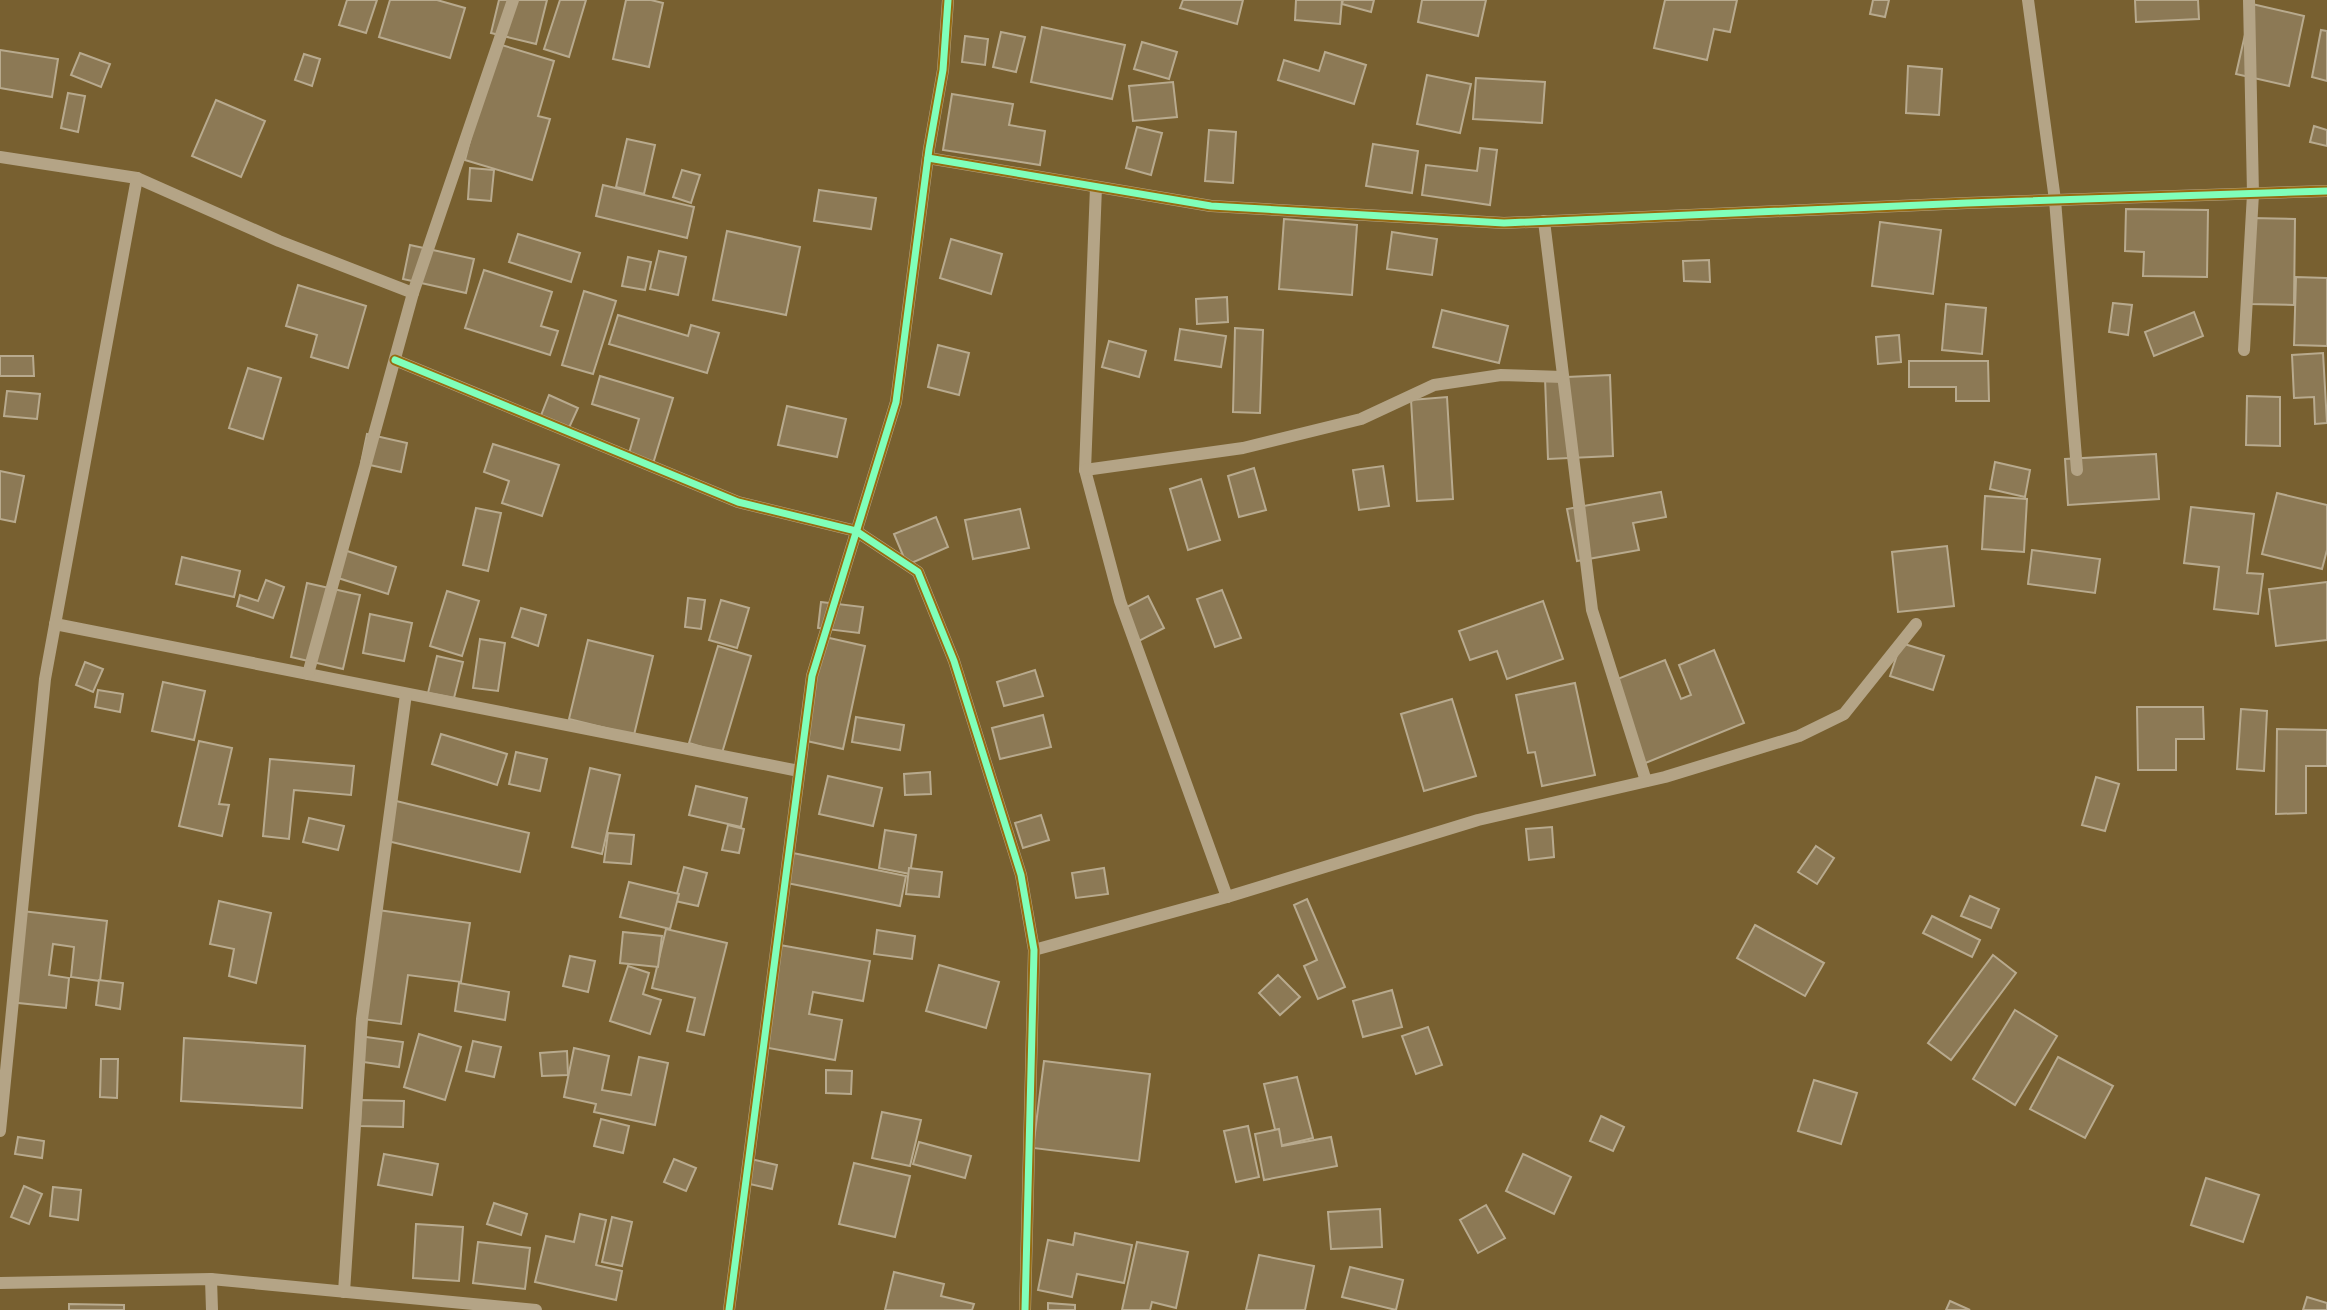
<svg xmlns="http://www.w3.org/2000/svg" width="2327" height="1310" viewBox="0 0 2327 1310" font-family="Overpass,sans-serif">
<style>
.building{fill:#8c7955;stroke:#b8aa8e;stroke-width:2}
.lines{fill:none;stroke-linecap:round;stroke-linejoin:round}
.minor{stroke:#b4a486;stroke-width:12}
.cycleway-casing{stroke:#966b12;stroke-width:11}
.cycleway{stroke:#80ffba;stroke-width:7}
</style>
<rect width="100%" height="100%" fill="#786030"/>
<g class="building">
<polygon points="347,0 377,0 366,33 339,25"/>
<polygon points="390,0 437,0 465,8 450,58 379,37"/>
<polygon points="499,0 547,0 536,44 491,33"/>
<polygon points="560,0 586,0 569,57 544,49"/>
<polygon points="626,0 651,0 663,3 649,67 613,59"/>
<polygon points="1183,0 1243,0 1237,24 1180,8"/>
<polygon points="1296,0 1342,0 1340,24 1295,20"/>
<polygon points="1343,0 1374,0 1371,12 1342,4"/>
<polygon points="1422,0 1486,0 1478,36 1418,22"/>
<polygon points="1665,0 1737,0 1730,32 1714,29 1707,60 1654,48"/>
<polygon points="1873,0 1889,0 1885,17 1870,14"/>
<polygon points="2135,0 2198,0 2199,19 2136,22"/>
<polygon points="2252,4 2304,16 2289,86 2236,74"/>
<polygon points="1042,27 1125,45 1112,99 1031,82"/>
<polygon points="2321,30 2327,31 2327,81 2312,77"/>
<polygon points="1001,32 1025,37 1016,72 993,67"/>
<polygon points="965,36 988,39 985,65 962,62"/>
<polygon points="1142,42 1177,52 1169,79 1134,69"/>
<polygon points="495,43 554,61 538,116 550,119 532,180 465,160"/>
<polygon points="0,50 58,59 52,97 0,88"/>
<polygon points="1325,52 1366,65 1354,104 1278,80 1284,60 1319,71"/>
<polygon points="80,53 110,64 101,87 71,75"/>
<polygon points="304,54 320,59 312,86 295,80"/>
<polygon points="1908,66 1942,69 1939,115 1906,113"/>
<polygon points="1427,75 1471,84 1460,133 1417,124"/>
<polygon points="1476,78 1545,82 1542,123 1473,119"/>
<polygon points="1173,82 1177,117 1133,121 1129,86"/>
<polygon points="68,93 85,96 78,132 61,128"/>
<polygon points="952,94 1013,104 1009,125 1045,131 1040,165 943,150"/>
<polygon points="216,100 265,121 241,177 192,156"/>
<polygon points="2314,126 2327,130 2327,146 2310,142"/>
<polygon points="1137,127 1162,133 1151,175 1126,168"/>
<polygon points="1209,130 1236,132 1233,183 1205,181"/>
<polygon points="627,139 655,145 644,194 616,187"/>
<polygon points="1373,144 1418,151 1412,193 1366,186"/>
<polygon points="1480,148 1497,150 1490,205 1422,195 1426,165 1477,171"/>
<polygon points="470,168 494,170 491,201 468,199"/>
<polygon points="682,170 700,175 691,203 673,197"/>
<polygon points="603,185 694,207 687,238 596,216"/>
<polygon points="819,190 876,198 871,229 814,221"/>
<polygon points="2126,209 2208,210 2207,277 2143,276 2144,252 2125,251"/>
<polygon points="2251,218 2295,219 2294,305 2250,304"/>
<polygon points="1284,219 1357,225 1352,295 1279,289"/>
<polygon points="1880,222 1941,230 1933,294 1872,286"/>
<polygon points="727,231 800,247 786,315 713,300"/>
<polygon points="1392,232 1437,239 1432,275 1387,269"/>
<polygon points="518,234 580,253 571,282 509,262"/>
<polygon points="951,239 1002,254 991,294 940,278"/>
<polygon points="410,245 474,259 466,293 403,279"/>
<polygon points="659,251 686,257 678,295 650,289"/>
<polygon points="628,257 651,262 645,290 622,286"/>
<polygon points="1709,260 1710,282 1684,281 1683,261"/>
<polygon points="484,270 552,292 541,326 558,331 550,355 465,328"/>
<polygon points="2296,277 2327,278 2327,346 2294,345"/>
<polygon points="298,285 366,306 348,368 311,357 317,335 286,326"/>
<polygon points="584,291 616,301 593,374 562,365"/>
<polygon points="1227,297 1228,322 1197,324 1196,299"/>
<polygon points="2113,303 2132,305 2128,335 2109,332"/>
<polygon points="1946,304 1986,308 1982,354 1942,350"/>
<polygon points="1442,310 1508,326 1499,363 1433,347"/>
<polygon points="2194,312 2203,336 2154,356 2145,332"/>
<polygon points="618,315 688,336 691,325 719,333 707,373 609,344"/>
<polygon points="1235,328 1263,330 1260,413 1233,412"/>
<polygon points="1180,329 1226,336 1221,367 1175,360"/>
<polygon points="1899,335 1901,362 1878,364 1876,337"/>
<polygon points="1109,341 1146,351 1139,377 1102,367"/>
<polygon points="938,345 969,353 959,395 928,387"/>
<polygon points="2323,353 2327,423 2315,424 2314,397 2294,398 2292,355"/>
<polygon points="0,356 33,356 34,376 0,376"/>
<polygon points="1909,361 1988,361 1989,401 1956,401 1956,387 1909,387"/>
<polygon points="248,368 281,378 263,439 229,428"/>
<polygon points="1610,375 1613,456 1548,459 1545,378"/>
<polygon points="600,376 673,398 652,467 627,460 639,419 592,404"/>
<polygon points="7,391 40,394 37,419 4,416"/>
<polygon points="549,395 578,408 568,430 540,418"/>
<polygon points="2247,396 2280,397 2280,446 2246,445"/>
<polygon points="1447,397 1453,499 1417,501 1411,400"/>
<polygon points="787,406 846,419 837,457 778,445"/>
<polygon points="367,434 407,443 401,472 361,463"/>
<polygon points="493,444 559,465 542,516 502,503 509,481 484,472"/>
<polygon points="2156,454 2159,499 2068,505 2065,459"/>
<polygon points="1995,462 2030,470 2025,497 1990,489"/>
<polygon points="1383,466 1389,506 1359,510 1353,470"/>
<polygon points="1254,468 1266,510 1239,517 1228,476"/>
<polygon points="0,471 24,476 15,522 0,519"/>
<polygon points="1201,479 1220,540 1188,550 1170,489"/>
<polygon points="1661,492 1666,517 1633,523 1639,550 1577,561 1567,509"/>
<polygon points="2277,493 2327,505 2327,550 2322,569 2262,554"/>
<polygon points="1985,496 2027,499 2024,552 1982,549"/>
<polygon points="2191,507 2254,514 2247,573 2263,574 2258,614 2214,609 2219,567 2184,563"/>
<polygon points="476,508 501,513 488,571 463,565"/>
<polygon points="1020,509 1029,548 973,559 965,520"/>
<polygon points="936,517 948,547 907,565 894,534"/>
<polygon points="1947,546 1954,606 1898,612 1892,552"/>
<polygon points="344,550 396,567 388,594 335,577"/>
<polygon points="2032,550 2100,559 2095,593 2028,584"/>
<polygon points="182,557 240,571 234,597 176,584"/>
<polygon points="266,580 284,587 273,618 237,606 240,595 258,601"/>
<polygon points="2327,582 2327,640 2276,646 2269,589"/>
<polygon points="307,583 360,595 343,669 291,657"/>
<polygon points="1222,590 1241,638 1215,647 1197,599"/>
<polygon points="447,591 479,601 462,656 430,646"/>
<polygon points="1148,596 1164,628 1137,642 1121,610"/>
<polygon points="688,598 705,600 701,629 685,627"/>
<polygon points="721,600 749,608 737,648 709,640"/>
<polygon points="1543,601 1563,659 1507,679 1497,651 1470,660 1459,631"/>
<polygon points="821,602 863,607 859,633 818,628"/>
<polygon points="521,608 546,615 538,646 512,637"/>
<polygon points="370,614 412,623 404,661 363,653"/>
<polygon points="825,637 865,646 843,749 802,740"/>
<polygon points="480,639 505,643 498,691 473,688"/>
<polygon points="588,640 653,656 634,735 569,719"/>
<polygon points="1901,643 1944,656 1933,690 1890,676"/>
<polygon points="718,646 751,656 722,753 689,743"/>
<polygon points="1714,650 1744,723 1643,764 1610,682 1665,660 1681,699 1691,695 1679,665"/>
<polygon points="437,656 463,662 454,698 428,693"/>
<polygon points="85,662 103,669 93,692 76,685"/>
<polygon points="1035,670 1043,696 1004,706 997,682"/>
<polygon points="163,682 205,691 194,740 152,731"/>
<polygon points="1575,683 1595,775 1542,786 1535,752 1528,753 1516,695"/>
<polygon points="98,690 123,694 120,712 95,707"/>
<polygon points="1452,699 1476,776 1424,791 1401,714"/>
<polygon points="2137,707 2203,707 2204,739 2176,739 2176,770 2138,770"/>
<polygon points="2241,709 2267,711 2264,771 2237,769"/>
<polygon points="1043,715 1051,747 1000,759 992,728"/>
<polygon points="856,717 904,725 900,750 852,742"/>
<polygon points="2277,729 2327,730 2327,766 2306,766 2306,813 2276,814"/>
<polygon points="441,734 507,754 497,785 432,764"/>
<polygon points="199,741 232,748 219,804 229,805 222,836 179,826"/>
<polygon points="516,752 547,759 540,791 509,784"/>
<polygon points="270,759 354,766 351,795 294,790 289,839 263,836"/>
<polygon points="590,768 620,775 602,854 572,847"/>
<polygon points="930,772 931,794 905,795 904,774"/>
<polygon points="828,776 882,788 873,826 819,814"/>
<polygon points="2096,777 2119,784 2105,831 2082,825"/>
<polygon points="696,786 747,798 741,827 689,815"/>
<polygon points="392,800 529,833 520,872 383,840"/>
<polygon points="1041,815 1049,840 1023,848 1015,823"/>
<polygon points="309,818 344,826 338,850 303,842"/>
<polygon points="728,825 744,829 739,853 722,850"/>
<polygon points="1552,827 1554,857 1529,860 1526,829"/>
<polygon points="885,830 916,835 910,874 879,868"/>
<polygon points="608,833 634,835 631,864 604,862"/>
<polygon points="1816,846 1834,858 1817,884 1798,872"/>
<polygon points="788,852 906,876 900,906 782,882"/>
<polygon points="684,867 707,873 698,906 675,901"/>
<polygon points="909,868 942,872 939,897 906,894"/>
<polygon points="1104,868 1108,894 1076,898 1072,873"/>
<polygon points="629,882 679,894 670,929 620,917"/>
<polygon points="1970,896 1999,909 1991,928 1961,916"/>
<polygon points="1307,899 1345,987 1318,999 1304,966 1317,960 1294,905"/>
<polygon points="219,901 271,913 256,983 229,976 234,949 210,944"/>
<polygon points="378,910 470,923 461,982 408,975 401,1024 362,1019"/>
<polygon points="22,911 107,921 100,981 71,977 74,947 53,944 49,975 69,978 66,1008 9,1002"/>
<polygon points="1932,916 1980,940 1972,957 1923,933"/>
<polygon points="1755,925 1824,963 1805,996 1737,958"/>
<polygon points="666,929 727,943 704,1035 687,1031 695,998 652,988"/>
<polygon points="877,930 915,936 912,959 874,954"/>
<polygon points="623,932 662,936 658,967 620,963"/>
<polygon points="780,945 870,961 863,1001 813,992 809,1014 842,1020 835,1060 763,1047"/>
<polygon points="1993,955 2016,973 1951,1060 1928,1043"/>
<polygon points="570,956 595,961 588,992 563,986"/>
<polygon points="939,965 999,982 986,1028 926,1011"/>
<polygon points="628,966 649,973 643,994 661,1000 650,1034 610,1021"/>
<polygon points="1278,975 1300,997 1280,1015 1259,993"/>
<polygon points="99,980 123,983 120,1009 96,1005"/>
<polygon points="459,983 509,992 505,1020 455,1011"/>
<polygon points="1392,990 1402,1027 1363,1037 1353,1001"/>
<polygon points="2015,1010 2057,1036 2015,1105 1973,1079"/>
<polygon points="1428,1027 1442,1065 1416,1074 1402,1036"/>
<polygon points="419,1034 461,1047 445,1100 404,1087"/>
<polygon points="359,1036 403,1042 399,1067 356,1061"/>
<polygon points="184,1038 305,1046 302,1108 181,1101"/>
<polygon points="473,1041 501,1047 494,1077 466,1071"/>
<polygon points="574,1048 609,1056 602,1090 631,1095 639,1057 668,1063 655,1125 594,1112 596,1104 564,1097"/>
<polygon points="567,1051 568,1075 542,1076 540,1053"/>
<polygon points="2058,1057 2113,1086 2085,1138 2030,1109"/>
<polygon points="101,1059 118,1059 117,1098 100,1097"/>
<polygon points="1044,1061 1150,1074 1139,1161 1033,1148"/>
<polygon points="826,1070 852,1071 851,1094 826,1093"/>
<polygon points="1297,1077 1313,1138 1279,1146 1264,1084"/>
<polygon points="1814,1080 1857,1093 1841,1144 1798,1131"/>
<polygon points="361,1100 404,1101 403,1127 360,1126"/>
<polygon points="882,1112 921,1120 910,1166 872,1158"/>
<polygon points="1601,1116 1624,1127 1613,1151 1590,1141"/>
<polygon points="601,1119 629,1126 623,1153 594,1146"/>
<polygon points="1248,1126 1259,1177 1236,1182 1224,1131"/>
<polygon points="1279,1129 1282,1146 1331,1137 1337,1166 1264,1180 1255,1134"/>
<polygon points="18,1137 44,1141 42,1158 15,1154"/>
<polygon points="919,1142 971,1156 965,1178 913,1164"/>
<polygon points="384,1154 438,1164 432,1195 378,1185"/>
<polygon points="1523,1154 1571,1177 1554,1214 1506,1191"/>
<polygon points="746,1158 777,1165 772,1189 741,1182"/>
<polygon points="674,1159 696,1168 686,1191 664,1182"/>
<polygon points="854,1163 910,1176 895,1237 839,1224"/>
<polygon points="2206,1178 2259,1195 2243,1242 2191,1225"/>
<polygon points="24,1186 42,1194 29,1224 11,1217"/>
<polygon points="53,1187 81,1190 78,1220 50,1216"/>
<polygon points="494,1203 527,1214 521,1235 487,1224"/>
<polygon points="1486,1205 1505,1238 1478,1253 1460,1220"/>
<polygon points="1380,1209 1382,1247 1331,1249 1328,1212"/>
<polygon points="580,1214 606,1220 596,1265 622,1271 616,1300 535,1282 546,1236 574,1242"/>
<polygon points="612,1217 632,1222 622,1266 602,1262"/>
<polygon points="416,1224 463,1227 459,1281 413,1278"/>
<polygon points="1075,1233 1132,1245 1124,1283 1077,1274 1072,1297 1038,1290 1048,1240 1073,1245"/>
<polygon points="478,1242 530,1248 525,1289 473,1283"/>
<polygon points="1137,1242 1188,1252 1176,1308 1152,1302 1150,1310 1122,1310"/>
<polygon points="1259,1255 1314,1266 1305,1310 1246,1310"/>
<polygon points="1350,1267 1403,1280 1396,1310 1342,1297"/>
<polygon points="894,1272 944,1284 941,1296 974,1304 972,1310 885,1310"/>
<polygon points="2307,1297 2327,1303 2327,1310 2303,1310"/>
<polygon points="1950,1301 1970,1310 1946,1310"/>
<polygon points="1048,1303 1075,1305 1075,1310 1048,1310"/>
<polygon points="69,1304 124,1305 124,1310 69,1310"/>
</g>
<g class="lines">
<g class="minor">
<polyline points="2028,0 2055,200 2077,470"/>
<polyline points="0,157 137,178 279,241 413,293"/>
<polyline points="928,158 1211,206 1504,223 1967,203 2327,191"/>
<polyline points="1096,187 1085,470 1120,601 1227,897"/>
<polyline points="1544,221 1592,610 1646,781"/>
<polyline points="2244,350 2253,194 2249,0"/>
<polyline points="395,360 738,502 856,531 918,572 954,661 1021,875 1034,950 1025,1310"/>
<polyline points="1085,470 1243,448 1361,419 1434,385 1501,375 1563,377"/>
<polyline points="55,624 799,771"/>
<polyline points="308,674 413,293 513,0"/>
<polyline points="1034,950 1227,897 1478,820 1665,777 1799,736 1844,714 1916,624"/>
<polyline points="0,1131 45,679 137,178"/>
<polyline points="211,1279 212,1310"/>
<polyline points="0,1283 211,1279 536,1310"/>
<polyline points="344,1292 362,1019 406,694"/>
<polyline points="729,1310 812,676 896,402 929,149 943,70 948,0"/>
</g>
<g class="cycleway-casing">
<g id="cycleway">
<polyline points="928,158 1211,206 1504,223 1967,203 2327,191"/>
<polyline points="395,360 738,502 856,531 918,572 954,661 1021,875 1034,950 1025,1310"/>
<polyline points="729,1310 812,676 896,402 929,149 943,70 948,0"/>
</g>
</g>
<use href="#cycleway" class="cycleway"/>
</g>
</svg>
